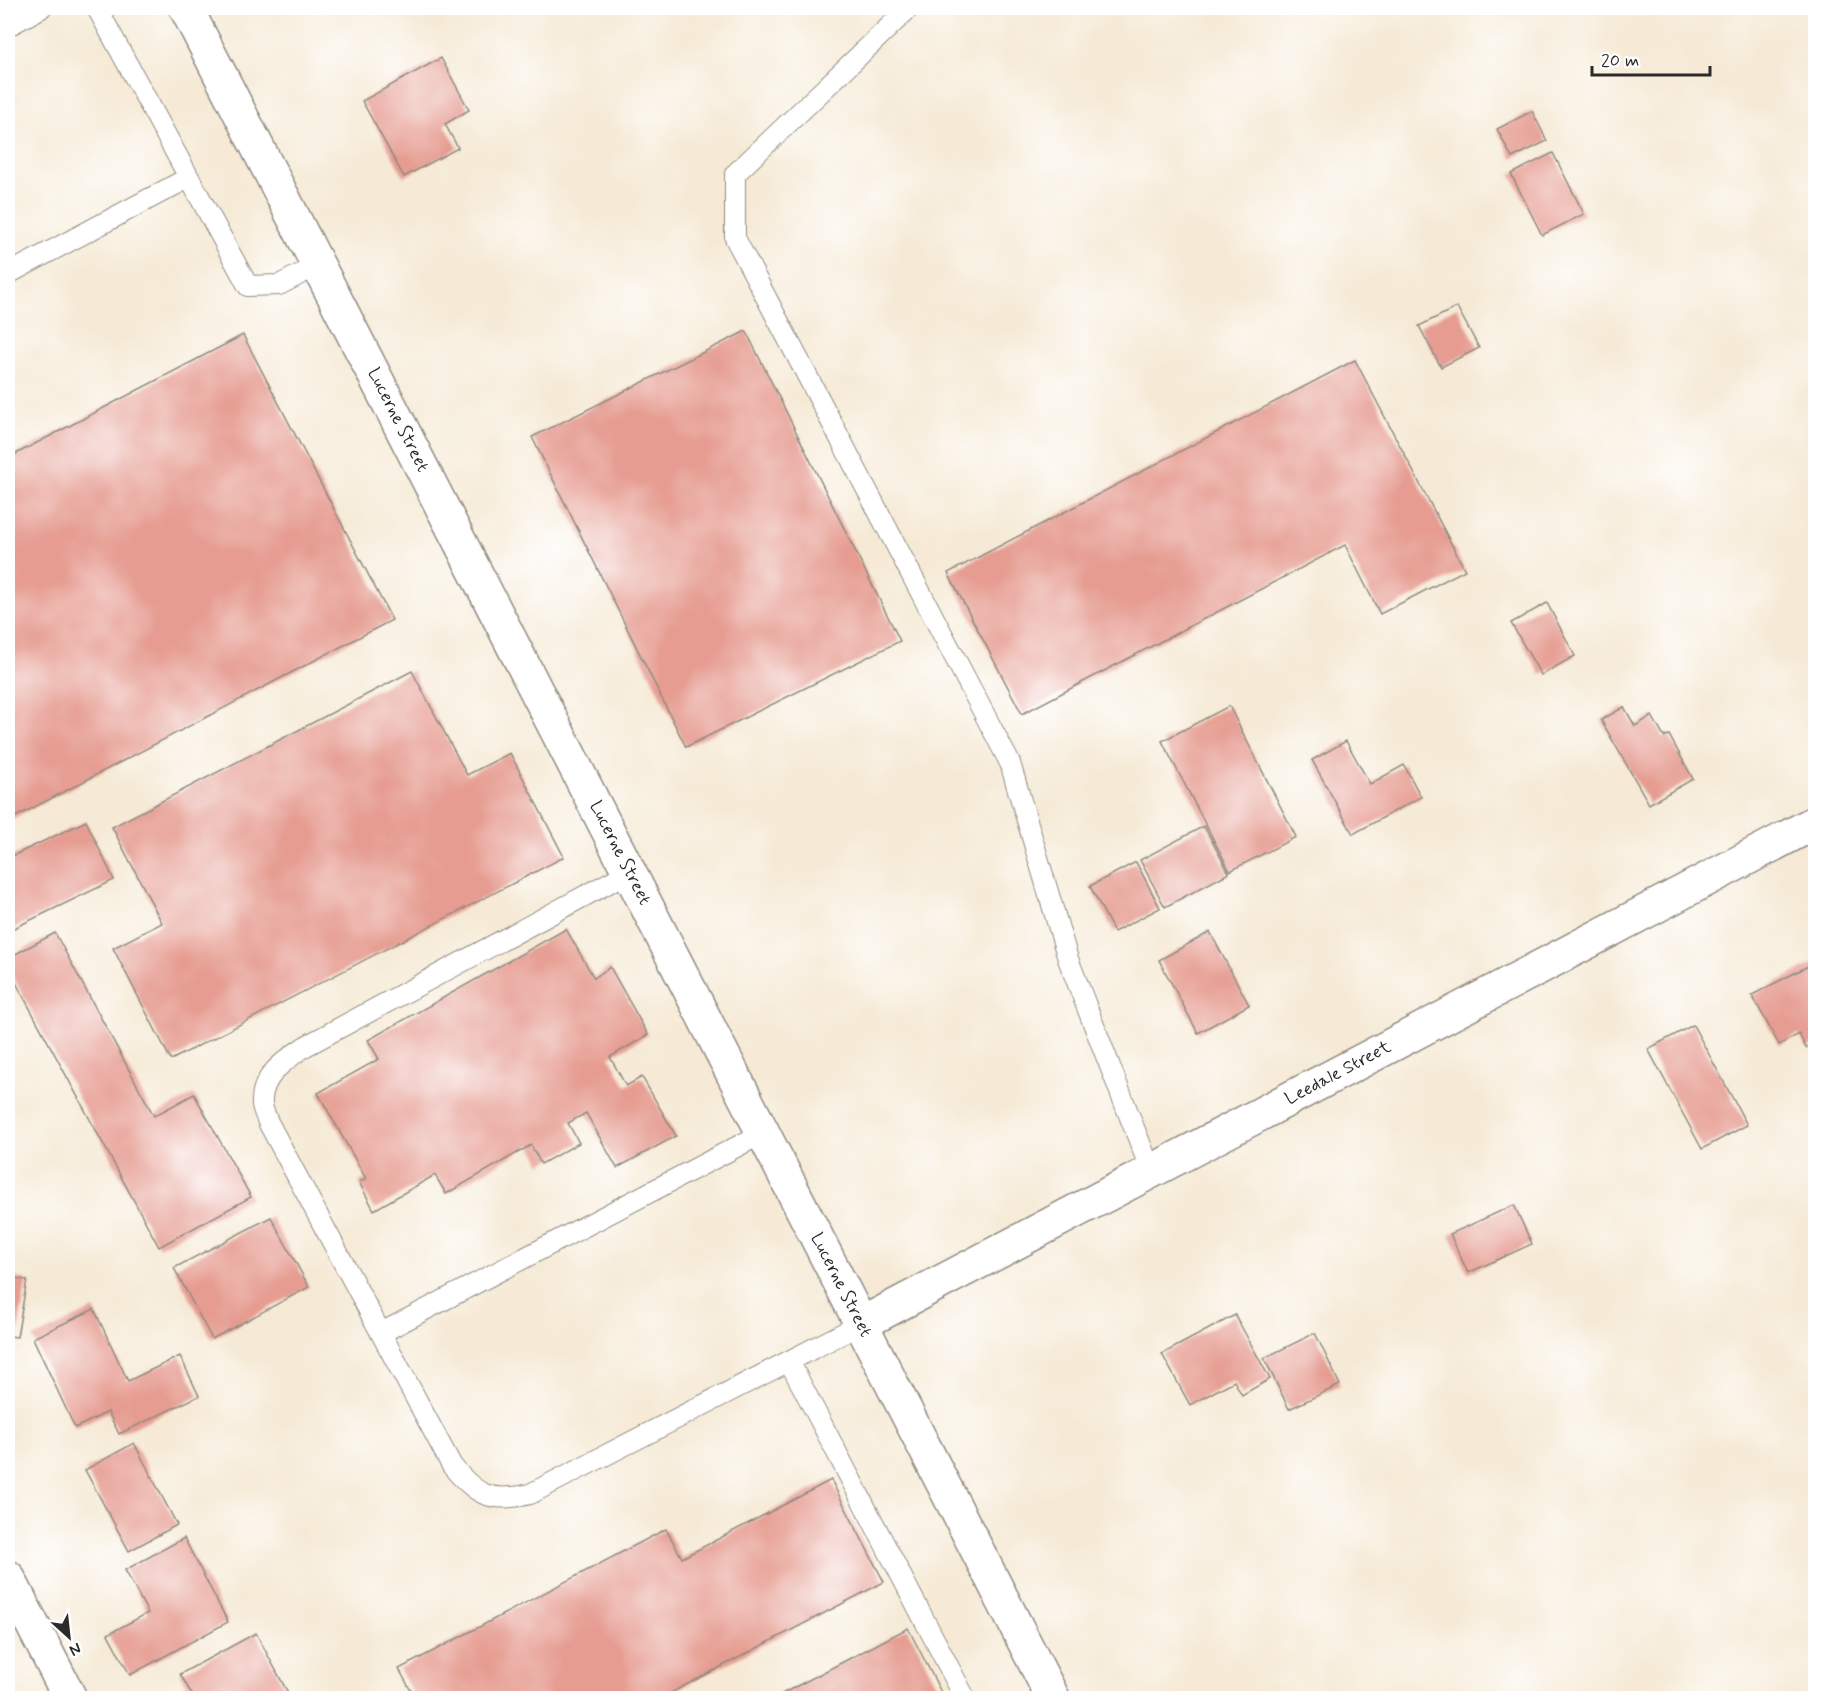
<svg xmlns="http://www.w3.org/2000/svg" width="1823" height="1706" viewBox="0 0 1823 1706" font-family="Mynerve,sans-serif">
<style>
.building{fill:#e69c91}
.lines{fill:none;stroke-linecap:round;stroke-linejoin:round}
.lane-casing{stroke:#908a80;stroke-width:22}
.street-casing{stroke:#908a80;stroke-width:36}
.lane{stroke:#fff;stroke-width:20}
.street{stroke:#fff;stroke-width:33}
.labels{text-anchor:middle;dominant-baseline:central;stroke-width:6;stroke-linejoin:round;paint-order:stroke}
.street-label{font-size:18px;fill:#2b2b2b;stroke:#fff}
</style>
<rect width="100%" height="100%" fill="#fff"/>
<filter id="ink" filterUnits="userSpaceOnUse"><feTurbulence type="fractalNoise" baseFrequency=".0167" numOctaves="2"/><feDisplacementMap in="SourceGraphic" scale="12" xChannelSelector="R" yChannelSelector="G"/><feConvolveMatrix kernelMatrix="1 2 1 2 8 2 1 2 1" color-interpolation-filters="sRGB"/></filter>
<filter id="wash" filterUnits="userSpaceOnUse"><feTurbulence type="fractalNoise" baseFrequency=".008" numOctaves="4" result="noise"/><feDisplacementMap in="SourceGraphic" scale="24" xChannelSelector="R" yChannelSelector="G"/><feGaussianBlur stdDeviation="1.35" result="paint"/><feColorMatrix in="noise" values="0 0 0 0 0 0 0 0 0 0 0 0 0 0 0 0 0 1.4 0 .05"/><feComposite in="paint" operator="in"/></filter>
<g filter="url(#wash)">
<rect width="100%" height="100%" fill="#f6ead6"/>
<g id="blocks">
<g class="building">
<polygon points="441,58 469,110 445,124 458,148 404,177 362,101"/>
<polygon points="1532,111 1547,141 1512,158 1497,129"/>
<polygon points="1553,153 1584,214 1542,235 1511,174"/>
<polygon points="1457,307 1479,348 1441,367 1419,326"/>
<polygon points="746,331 900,641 686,747 532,437"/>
<polygon points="243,335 392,620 8,821 8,458"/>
<polygon points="1355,360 1465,570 1380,614 1345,545 1022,714 948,573"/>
<polygon points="1547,603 1575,656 1541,675 1511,623"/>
<polygon points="412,671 467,775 510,753 564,857 171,1060 113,948 162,923 112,827"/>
<polygon points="1229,706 1296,837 1230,871 1162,741"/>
<polygon points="1624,707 1635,726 1652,716 1664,737 1669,735 1693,779 1649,804 1601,720"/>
<polygon points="1346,741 1370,784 1404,765 1421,797 1353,834 1312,760"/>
<polygon points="86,821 114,880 8,931 8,858"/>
<polygon points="1204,826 1229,873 1165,907 1140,860"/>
<polygon points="1136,862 1160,908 1114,932 1090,886"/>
<polygon points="566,929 594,978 610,967 648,1035 610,1057 626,1086 642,1077 676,1136 617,1168 586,1113 568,1123 579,1143 541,1164 531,1145 446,1194 435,1175 374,1210 359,1182 366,1179 318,1093 379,1059 368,1040"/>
<polygon points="1210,932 1249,1005 1198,1033 1159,960"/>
<polygon points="55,933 154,1116 194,1094 251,1197 159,1247 8,968 8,958"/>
<polygon points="1816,962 1816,1044 1806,1048 1799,1034 1779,1045 1752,995"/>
<polygon points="1693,1025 1747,1125 1702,1149 1648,1049"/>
<polygon points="1514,1205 1532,1244 1468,1273 1450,1234"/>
<polygon points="271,1217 309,1287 212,1339 174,1268"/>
<polygon points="8,1277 27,1280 17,1337 8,1336"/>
<polygon points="94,1309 128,1381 180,1356 199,1396 119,1434 108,1412 75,1428 33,1338"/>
<polygon points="1235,1315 1270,1379 1242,1395 1234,1381 1190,1405 1162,1354"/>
<polygon points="1315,1333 1340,1385 1289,1409 1264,1358"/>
<polygon points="134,1443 177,1525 129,1551 85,1470"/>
<polygon points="831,1480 884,1582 661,1698 415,1698 399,1669 666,1529 682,1558"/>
<polygon points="184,1538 228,1622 130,1675 108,1634 148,1613 125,1570"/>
<polygon points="908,1628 944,1698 774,1698"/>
<polygon points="256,1633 289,1695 282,1698 194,1698 180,1674"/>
</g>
</g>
</g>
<g filter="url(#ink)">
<use href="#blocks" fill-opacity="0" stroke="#908a80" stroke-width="1.5"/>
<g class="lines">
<g class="lane-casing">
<g id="lane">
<polyline points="97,8 248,286 279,285 318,265"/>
<polyline points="909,8 735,174 735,238 1010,763 1068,959 1151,1171"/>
<polyline points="8,26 41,8"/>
<polyline points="8,274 188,178"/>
<path d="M629,872L304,1047C285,1060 260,1077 262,1104C262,1109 266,1116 268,1122L452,1466C477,1496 491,1503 530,1494L861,1324"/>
<polyline points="381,1333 763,1133"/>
<polyline points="789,1361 965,1698"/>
</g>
</g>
<g class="street-casing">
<g id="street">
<polyline points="186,8 1053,1698"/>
<polyline points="861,1324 1816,822"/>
<polyline points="8,1577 70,1698"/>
</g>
</g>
<use href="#lane" class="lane"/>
<use href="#street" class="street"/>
</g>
</g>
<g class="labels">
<g class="street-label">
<text transform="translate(398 420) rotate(63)">Lucerne Street</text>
<text transform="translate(620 853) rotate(63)">Lucerne Street</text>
<text transform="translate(1338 1073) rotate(-28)">Leedale Street</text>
<text transform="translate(841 1285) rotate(63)">Lucerne Street</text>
</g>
</g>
<rect width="1823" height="1706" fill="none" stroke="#fff" stroke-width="30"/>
<g transform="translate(69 1637) rotate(153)" stroke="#ffffff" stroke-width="4.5" paint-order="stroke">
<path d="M0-4.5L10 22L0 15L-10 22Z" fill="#2b2b2b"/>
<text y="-9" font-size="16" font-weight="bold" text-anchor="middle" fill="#2b2b2b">N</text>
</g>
<path d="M1592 66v9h118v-9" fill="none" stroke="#2b2b2b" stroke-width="3"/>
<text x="1601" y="66" font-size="18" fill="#2b2b2b" stroke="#ffffff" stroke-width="4.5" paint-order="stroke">20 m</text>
</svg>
